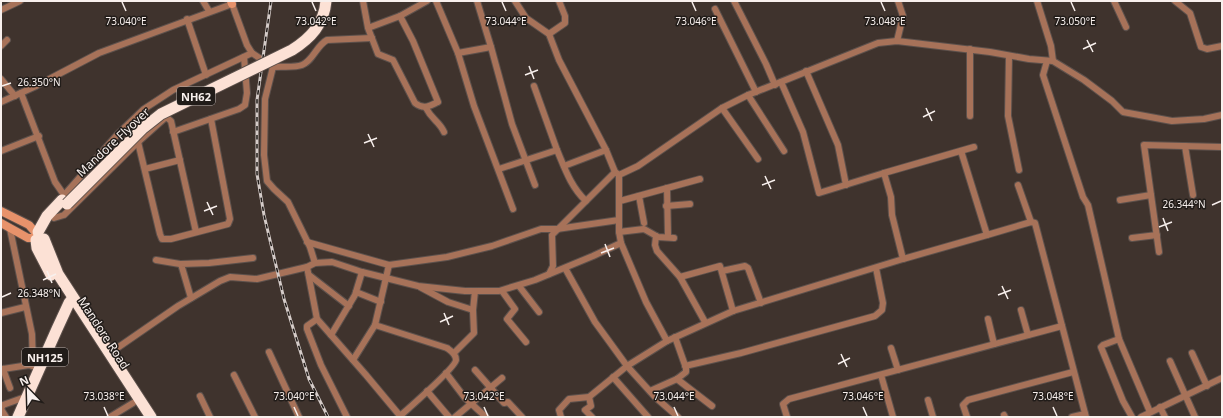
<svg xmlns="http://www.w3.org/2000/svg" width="1223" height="418" viewBox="0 0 1223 418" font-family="'Noto Sans',sans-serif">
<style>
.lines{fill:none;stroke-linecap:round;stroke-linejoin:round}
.street-casing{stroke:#5d514c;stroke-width:8}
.secondary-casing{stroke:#5d514c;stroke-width:10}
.highway-casing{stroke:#5d514c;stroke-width:13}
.street{stroke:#a77259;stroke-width:6}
.secondary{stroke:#e7926b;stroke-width:8}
.highway{stroke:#fce1d5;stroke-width:11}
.rail-casing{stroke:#d5ccc9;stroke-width:3}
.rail{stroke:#211c19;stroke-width:1.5;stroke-dasharray:4.5;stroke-linecap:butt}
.highway-bridge-casing{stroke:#5d514c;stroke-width:13;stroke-linecap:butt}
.highway-bridge{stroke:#fce1d5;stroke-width:11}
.ticks{fill:none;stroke:#f8f0ed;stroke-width:1.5}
.labels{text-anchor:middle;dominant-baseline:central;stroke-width:3;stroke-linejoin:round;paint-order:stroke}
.shield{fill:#211c19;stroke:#b8b0ad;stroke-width:1}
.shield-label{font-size:11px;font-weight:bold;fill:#f8f0ed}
.street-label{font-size:12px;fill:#f8f0ed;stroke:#211c19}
.ticks-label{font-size:10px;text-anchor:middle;fill:#f8f0ed;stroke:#211c19;stroke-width:3;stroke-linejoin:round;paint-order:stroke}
</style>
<rect width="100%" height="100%" fill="#3f332d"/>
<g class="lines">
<g class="street-casing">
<g id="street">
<polyline points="203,1 209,11"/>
<path d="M363,1L368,28L378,54L393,60L415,103C424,110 429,106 438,102L413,41L400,16L368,28"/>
<polyline points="436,1 458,53 474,106 513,209"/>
<polyline points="477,1 491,47"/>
<polyline points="515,1 526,18 549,34 559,60 606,150 615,172 619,175 638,166 722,108 748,95 878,43 897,41 990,52 1029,59 1053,61 1084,80 1112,101 1123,112 1172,121 1204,119 1222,115"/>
<polyline points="734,1 766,64 775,85"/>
<polyline points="1037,1 1051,46 1053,61"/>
<polyline points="1114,1 1126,27"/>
<polyline points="1175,1 1190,13 1201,47 1207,49 1222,46"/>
<polyline points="715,9 756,92"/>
<polyline points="1,10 20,1"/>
<polyline points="400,16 427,1"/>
<polyline points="187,19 206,75"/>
<polyline points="549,34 565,23 565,16 559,1"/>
<polyline points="897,41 903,16 898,1"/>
<polyline points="1,46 7,40"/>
<polyline points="458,53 491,47 512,124 535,185"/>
<polyline points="1009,56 1008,116 1019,170"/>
<polyline points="1047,61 1043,75 1083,197 1088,205 1119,339 1150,412"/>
<path d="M273,67C282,66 294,68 302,65C313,61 316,46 327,40L372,38"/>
<polyline points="806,71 838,145 846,185"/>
<polyline points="1,79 15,96"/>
<polyline points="534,86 557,150"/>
<polyline points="21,93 55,182 64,195"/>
<polyline points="748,95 784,151"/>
<polyline points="1,102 36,86 99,53 232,4 247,45 252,53 273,67 265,99 264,155 267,181 274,189 288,202 310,247 315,263"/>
<path d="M426,108C432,120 439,121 444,132"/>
<polyline points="722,108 758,159"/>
<polyline points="970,116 970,49"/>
<polyline points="173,132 239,109 245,105 247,93 244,57"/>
<polyline points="138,142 160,234 162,239 171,239 228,224 230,219 211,119"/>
<polyline points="1185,146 1193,195"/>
<polyline points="1,151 39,136"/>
<polyline points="961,151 987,235 1031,222 1035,223 1086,417"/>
<polyline points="564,166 606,150"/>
<polyline points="145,169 180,160"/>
<path d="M499,169L557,150C565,169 571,187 586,201"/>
<polyline points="884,173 974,147"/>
<polyline points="1018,185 1031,222"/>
<polyline points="667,188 668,237"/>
<polyline points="639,196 644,223"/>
<polyline points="1120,200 1151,195"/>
<polyline points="59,201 117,135 144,109 173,90 252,53"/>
<polyline points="620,201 700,179"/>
<polyline points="666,206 690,204"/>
<polyline points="54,218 64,215 138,142 166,117 171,121 196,232"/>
<polyline points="10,229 32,334 33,366"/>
<polyline points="619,232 644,229 658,237 674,238"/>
<polyline points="656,236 655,245 657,251 680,277 705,322"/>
<polyline points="1132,238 1157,235"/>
<polyline points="307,242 389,265 447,257 492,246 541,229 557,229 619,220"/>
<polyline points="621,243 646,302 667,341"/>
<polyline points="1159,252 1144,145 1222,147"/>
<polyline points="903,259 987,235"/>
<polyline points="156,260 180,264"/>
<polyline points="307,267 317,319 366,375 401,417"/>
<polyline points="722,271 745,266 748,268 761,303"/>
<polyline points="549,274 553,266 552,235 615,172"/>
<polyline points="309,275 349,306"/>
<polyline points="680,277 720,266 733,311"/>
<polyline points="519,286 539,312"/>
<polyline points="420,287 448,302 473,310"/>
<polyline points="502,291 515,309 507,319 526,342"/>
<polyline points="356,292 381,302"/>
<polyline points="191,298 181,264 209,263 253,258"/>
<polyline points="1021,310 1028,335"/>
<polyline points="1,313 25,307"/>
<polyline points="317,319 307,326 307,329 321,365 347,417"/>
<polyline points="988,319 994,344"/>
<path d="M375,325L447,348C451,351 456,354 456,360C455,368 409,408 400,416"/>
<polyline points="331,335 355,295 362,272"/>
<polyline points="1119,339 1103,345 1101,347 1123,401 1132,417"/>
<polyline points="891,348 898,370"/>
<polyline points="269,352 299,417"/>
<polyline points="110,353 178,306 220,281 230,277 257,279 307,267 315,263 332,262 362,272 418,286 465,291 499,291 535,280 593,256 621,243 619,232 619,175"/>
<polyline points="454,353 474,333 473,310 475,291"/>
<polyline points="1192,353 1207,386"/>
<polyline points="353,360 375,325 389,265"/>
<polyline points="1170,361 1195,417"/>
<polyline points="685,366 741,353 875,316 882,310 883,303 876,268"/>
<polyline points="3,369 29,365 35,367"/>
<polyline points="1,370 3,369 10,388"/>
<polyline points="475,370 504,403 508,402 522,417"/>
<polyline points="446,373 465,398 486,417"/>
<polyline points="234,375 255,417"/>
<polyline points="881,375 893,417"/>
<polyline points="613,377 648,417"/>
<polyline points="677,379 712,406"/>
<polyline points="427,391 449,417"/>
<polyline points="650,391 677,379 686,372 686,368 675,337"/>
<polyline points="200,396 210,417"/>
<polyline points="589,397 591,406 585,410 592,417"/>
<polyline points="928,400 933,417"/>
<polyline points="1160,407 1165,417"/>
<polyline points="1004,415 1005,417"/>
<polyline points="6,417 1,409 3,405 28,396"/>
<polyline points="110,417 133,403"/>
<polyline points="455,417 502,378"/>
<polyline points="561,417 559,410 569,399 589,397 627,366 595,322 565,268"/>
<polyline points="678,417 655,397 627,366 667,341 733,311 903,259 892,215 891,197 884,173 819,193 803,132 781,82"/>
<polyline points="787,417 783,404 789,399 1062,326"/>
<polyline points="967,417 963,405 968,400 1073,372"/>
<polyline points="1072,417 1085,414"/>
<polyline points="1141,417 1222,378"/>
</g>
</g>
<g class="secondary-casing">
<g id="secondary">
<polyline points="231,1 232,4"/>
<polyline points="1,211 29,225 36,233"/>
<polyline points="1,223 28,238 35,238"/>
</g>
</g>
<g class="highway-casing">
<g id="highway">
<polyline points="38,232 47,216 62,200"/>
<polyline points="44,239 58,274 151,417"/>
<polyline points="36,240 37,248 51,275"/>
<polyline points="18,417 57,329 69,303 73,298"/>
</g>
</g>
<use href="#street" class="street"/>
<use href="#secondary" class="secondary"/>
<use href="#highway" class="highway"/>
<g class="rail-casing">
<polyline id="rail" points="271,1 257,100 257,174 264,215 284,299 309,379 328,417"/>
</g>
<use href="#rail" class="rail"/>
<g class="highway-bridge-casing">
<path id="highway-bridge" d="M67,204L142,129L161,114L292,50C311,38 324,24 326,1"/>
</g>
<use href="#highway-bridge" class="highway-bridge"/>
</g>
<path class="ticks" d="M122,2L126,11M312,2L316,11M502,2L506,11M692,2L696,11M881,2L885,11M1071,2L1075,11M1087,40L1093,52M1083,49L1096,43M529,66L534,79M525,75L538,70M2,86L11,83M926,108L932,121M923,117L935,111M368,134L374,147M364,143L377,138M765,176L771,189M762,185L775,180M207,202L213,215M1212,205L1221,201M204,211L217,206M1163,218L1168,231M1159,227L1172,222M605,244L610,257M601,253L614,248M47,271L52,283M43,280L56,274M1002,286L1008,299M998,295L1011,290M2,297L11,293M444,313L449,325M440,322L453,316M841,354L847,367M838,364L850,358M104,407L108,416M294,407L298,416M484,407L488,416M674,407L678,416M863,407L867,416M1053,407L1057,416"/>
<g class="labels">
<g class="shield">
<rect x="177" y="87" width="38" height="18" rx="3"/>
<rect x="22" y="348" width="46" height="18" rx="3"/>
</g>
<g class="shield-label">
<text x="196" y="96">NH62</text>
<text x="45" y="357">NH125</text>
</g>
<g class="street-label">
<text transform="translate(113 142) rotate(-43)">Mandore Flyover</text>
<text transform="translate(104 333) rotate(57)">Mandore Road</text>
</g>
</g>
<g class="ticks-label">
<text x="126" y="25">73.040°E</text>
<text x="316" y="25">73.042°E</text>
<text x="506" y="25">73.044°E</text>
<text x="696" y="25">73.046°E</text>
<text x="885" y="25">73.048°E</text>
<text x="1075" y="25">73.050°E</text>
<text x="39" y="86">26.350°N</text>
<text x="1184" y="208">26.344°N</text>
<text x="39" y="297">26.348°N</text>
<text x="104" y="400">73.038°E</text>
<text x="294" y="400">73.040°E</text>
<text x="484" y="400">73.042°E</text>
<text x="674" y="400">73.044°E</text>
<text x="863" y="400">73.046°E</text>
<text x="1053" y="400">73.048°E</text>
</g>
<rect width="1223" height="418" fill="none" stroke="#f8f0ed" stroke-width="4"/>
<g transform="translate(28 390) rotate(337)" stroke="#211c19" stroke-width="3" paint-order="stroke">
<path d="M0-3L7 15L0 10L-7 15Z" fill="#f8f0ed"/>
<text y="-6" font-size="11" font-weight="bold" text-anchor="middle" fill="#f8f0ed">N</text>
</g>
</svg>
